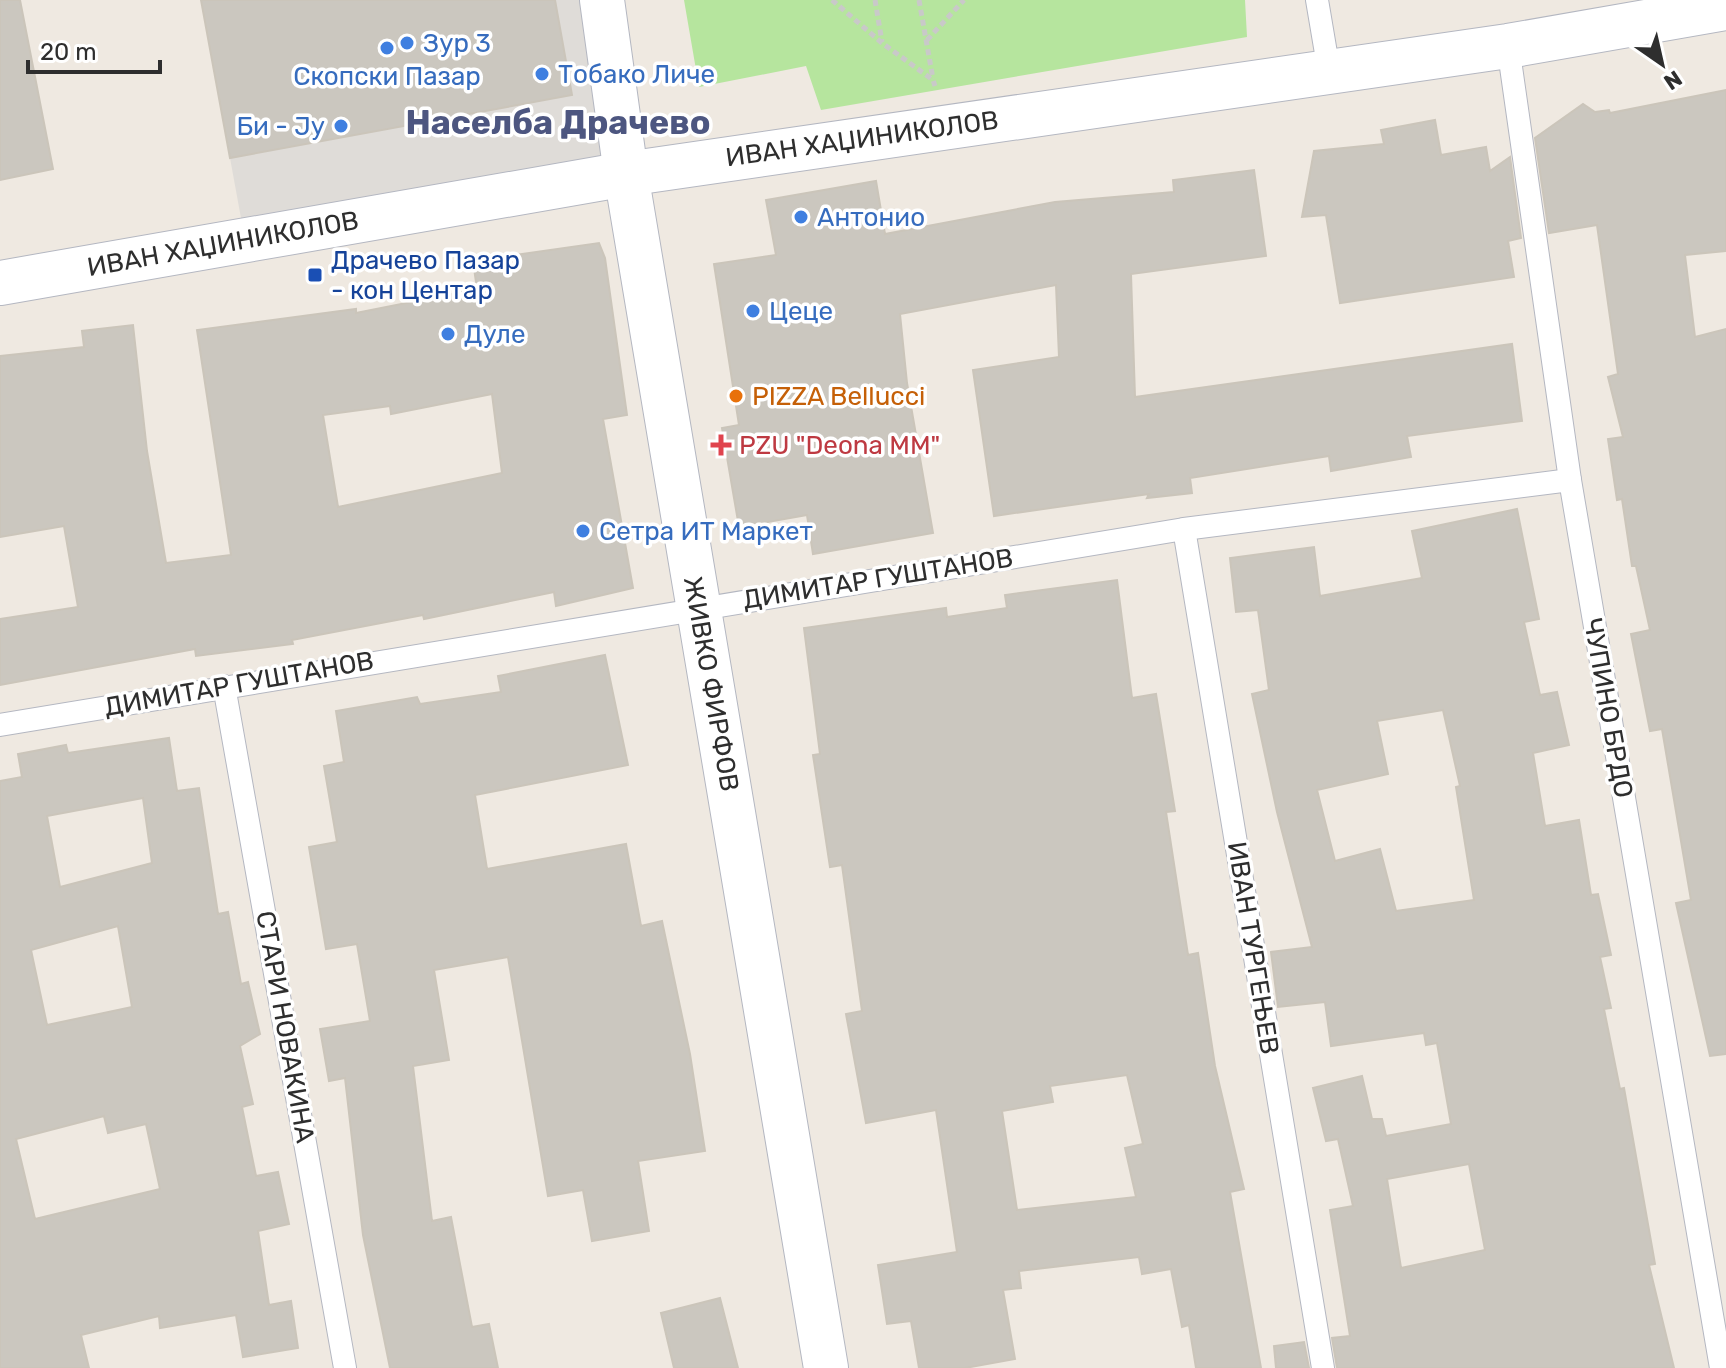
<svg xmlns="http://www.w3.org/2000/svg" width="1726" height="1368" viewBox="0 0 1726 1368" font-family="Rubik,sans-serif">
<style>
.green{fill:#b6e59e}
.plaza{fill:#dfdcd8}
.building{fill:#cbc7bf;stroke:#cbc5ba;stroke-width:2;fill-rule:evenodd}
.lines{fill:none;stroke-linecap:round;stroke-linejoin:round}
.lane-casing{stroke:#b4b7c1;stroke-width:24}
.street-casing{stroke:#b4b7c1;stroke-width:46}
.secondary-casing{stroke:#b4b7c1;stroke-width:46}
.path{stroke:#c9c9c9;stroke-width:5;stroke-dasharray:6 4;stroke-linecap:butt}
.lane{stroke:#fff;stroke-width:22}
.street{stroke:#fff;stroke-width:44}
.secondary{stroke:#fff;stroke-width:44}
.shop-dot{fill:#3f7fe0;stroke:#fff;stroke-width:3}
.transit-dot{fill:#1a4fb4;stroke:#fff;stroke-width:3}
.food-dot{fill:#e8710a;stroke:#fff;stroke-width:3}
.health-dot{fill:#e0444e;stroke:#fff;stroke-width:3}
.labels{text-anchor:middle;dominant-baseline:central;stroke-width:7;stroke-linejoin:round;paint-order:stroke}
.shop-label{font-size:26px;fill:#366cbe;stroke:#fff;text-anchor:start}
.street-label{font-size:26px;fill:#2e2e2e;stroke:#fff}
.transit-label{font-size:26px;fill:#164399;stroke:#fff;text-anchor:start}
.food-label{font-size:26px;fill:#c56008;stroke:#fff;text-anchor:start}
.health-label{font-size:26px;fill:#be3a42;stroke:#fff;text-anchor:start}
.district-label{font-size:34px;font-weight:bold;fill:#4d5680;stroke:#fff}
</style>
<rect width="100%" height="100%" fill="#efe9e1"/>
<polygon class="green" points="684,0 1245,0 1247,37 821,110 806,66 699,87"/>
<polygon class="plaza" points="555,0 602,0 626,174 245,240 230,158 572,95"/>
<g class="building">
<polygon points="0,0 20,0 53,169 0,180"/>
<polygon points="201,0 555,0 572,95 230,158"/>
<polygon points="1726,90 1726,251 1685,255 1695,337 1726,329 1726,1054 1710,1056 1676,903 1691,900 1662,729 1650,731 1631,634 1650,630 1636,566 1632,566 1622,499 1617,500 1608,439 1623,437 1608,377 1618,374 1597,225 1549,233 1535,138 1583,104 1595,112 1609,110 1610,113"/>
<polygon points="1435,120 1441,155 1486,147 1490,171 1510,157 1521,238 1508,241 1514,277 1340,303 1326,215 1302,217 1314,151 1384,144 1381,130"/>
<polygon points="1254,170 1266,256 1131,274 1135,397 1512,344 1522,421 1407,436 1411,457 1331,471 1329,456 1190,478 1192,493 1147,498 1149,494 994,516 973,370 1059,357 1056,285 900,314 907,383 933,533 813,554 807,515 739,527 722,428 739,425 714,264 776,255 766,200 876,181 885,234 1055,202 1174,192 1173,180"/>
<path d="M599,243L605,258L627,415L603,419L633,588L556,606L554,592L424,619L423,615L292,640L293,644L196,656L195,649L0,685V619L78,607L64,526L0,537V356L84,347L82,331L133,325L147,451L166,563L231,555L197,330L356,309V313L477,289L473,261ZM492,394L502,473L338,507L323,415L390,406L391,414Z"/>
<path d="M1517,509L1539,619L1524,622L1540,695L1557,692L1569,745L1533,753L1545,826L1579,820L1591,895L1598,894L1611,955L1600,957L1611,1008L1604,1009L1620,1089L1624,1088L1655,1264L1649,1265L1674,1368H1337L1332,1338L1350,1336L1330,1210L1353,1206L1338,1139L1326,1141L1313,1088L1362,1076L1372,1119H1382L1386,1136L1451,1124L1437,1043L1426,1045L1424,1033L1331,1046L1325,1002L1278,1007L1271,952L1312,947L1277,812L1252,694L1269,690L1258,610L1236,612L1230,558L1314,547L1320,596L1422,578L1412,531ZM1443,710L1460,786L1456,787L1474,900L1396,911L1380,849L1335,861L1317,790L1388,774L1377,721ZM1469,1164L1485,1250L1401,1268L1387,1179Z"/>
<path d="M1117,580L1132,698L1156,694L1175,811L1166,812L1188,955L1198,953L1215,1066L1244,1189L1230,1192L1261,1368H1196L1189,1325L1182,1327L1171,1269L1142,1274L1139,1257L1019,1271L1021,1288L1003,1290L1015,1359L965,1368H919L911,1321L887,1324L878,1265L957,1252L936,1110L866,1123L846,1014L862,1011L842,865L830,867L813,755L820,754L804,628L946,608L947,617L1007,608L1005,595ZM1127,1075L1143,1144L1125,1148L1136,1197L1017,1210L1002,1111L1053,1102L1050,1086Z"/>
<polygon points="605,655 628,765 475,795 487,869 626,844 641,926 662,921 690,1054 705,1151 638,1161 649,1231 592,1241 583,1190 548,1196 508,957 434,970 449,1060 413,1066 432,1221 451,1217 472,1327 489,1324 498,1368 390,1368 363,1235 345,1078 329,1081 320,1029 370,1021 357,944 326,949 309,847 337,842 324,766 344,762 336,711 417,697 420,704 501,692 498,676"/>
<path d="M169,738L177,791L199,788L218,914L228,912L241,984L248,982L260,1034L240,1046L253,1104L242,1107L256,1176L278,1172L289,1224L258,1231L269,1305L291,1301L298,1348L243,1357L236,1315L160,1328L159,1316L81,1335L89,1368H0V781L22,777L18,754L66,745L68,753ZM143,798L152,863L60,887L47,816ZM118,926L132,1007L47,1025L31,950ZM104,1116L108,1133L146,1124L160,1189L35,1219L16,1139Z"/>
<polygon points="720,1298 738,1368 674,1368 661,1313"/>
<polygon points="1304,1342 1309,1368 1276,1368 1274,1346"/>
</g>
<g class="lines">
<g class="lane-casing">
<g id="lane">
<polyline points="1317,0 1329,71"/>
<polyline points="1508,46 1570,480 1721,1368"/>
<polyline points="1184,529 1323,1368"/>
<polyline points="224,686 345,1368"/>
<polyline points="0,725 1184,529 1570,480"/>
</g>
</g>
<g class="street-casing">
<polyline id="street" points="626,174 826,1368"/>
</g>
<g class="secondary-casing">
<g id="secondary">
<polyline points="602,0 626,174"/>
<polyline points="0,283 626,174 1508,46 1726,8"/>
</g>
</g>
<g class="path">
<polyline points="832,0 882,43 933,80 935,86"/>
<polyline points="875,0 882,42"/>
<polyline points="919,0 933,79"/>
<polyline points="927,40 964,0"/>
</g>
<use href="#lane" class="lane"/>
<use href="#street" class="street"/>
<use href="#secondary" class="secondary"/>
</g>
<g class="shop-dot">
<circle cx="407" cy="43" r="8"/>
<circle cx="387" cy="48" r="8"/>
<circle cx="542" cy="74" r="8"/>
<circle cx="341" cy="126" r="8"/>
<circle cx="801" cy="217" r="8"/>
<circle cx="753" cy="311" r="8"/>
<circle cx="448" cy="334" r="8"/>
<circle cx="583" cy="531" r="8"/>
</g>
<rect class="transit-dot" x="307" y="267" width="16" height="16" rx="4"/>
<circle class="food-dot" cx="736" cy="396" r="8"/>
<path class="health-dot" d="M717 433h8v8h8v8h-8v8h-8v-8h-8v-8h8z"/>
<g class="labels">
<g class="shop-label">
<text x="423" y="43">Зур 3</text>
<text x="558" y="74">Тобако Личе</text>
<text x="387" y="76" text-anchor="middle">Скопски Пазар</text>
<text x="325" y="126" text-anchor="end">Би - Ју</text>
<text x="817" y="217">Антонио</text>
<text x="769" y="311">Цеце</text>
<text x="464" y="334">Дуле</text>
<text x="599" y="531">Сетра ИТ Маркет</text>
</g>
<g class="street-label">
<text transform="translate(862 139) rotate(-8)">ИВАН ХАЏИНИКОЛОВ</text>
<text transform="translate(223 244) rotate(-10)">ИВАН ХАЏИНИКОЛОВ</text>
<text transform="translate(878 579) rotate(-9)">ДИМИТАР ГУШТАНОВ</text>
<text transform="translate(239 684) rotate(-10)">ДИМИТАР ГУШТАНОВ</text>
<text transform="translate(711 684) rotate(80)">ЖИВКО ФИРФОВ</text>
<text transform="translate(1608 708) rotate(80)">ЧУПИНО БРДО</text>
<text transform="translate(1253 948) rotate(81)">ИВАН ТУРГЕЊЕВ</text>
<text transform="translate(285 1027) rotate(80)">СТАРИ НОВАКИНА</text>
</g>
<g class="transit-label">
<text x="331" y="260">Драчево Пазар<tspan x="331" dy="30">- кон Центар</tspan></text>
</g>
<g class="food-label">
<text x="752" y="396">PIZZA Bellucci</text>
</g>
<g class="health-label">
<text x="739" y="445">PZU "Deona MM"</text>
</g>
<g class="district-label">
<text x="558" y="122">Населба Драчево</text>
</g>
</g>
<g transform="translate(1662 64) rotate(146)" stroke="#ffffff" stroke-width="6" paint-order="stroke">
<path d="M0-6L14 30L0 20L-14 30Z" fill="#2e2e2e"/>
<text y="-12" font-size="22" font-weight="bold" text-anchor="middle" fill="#2e2e2e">N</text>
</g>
<path d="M28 60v12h132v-12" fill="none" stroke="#2e2e2e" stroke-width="4"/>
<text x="40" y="60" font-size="24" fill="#2e2e2e" stroke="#ffffff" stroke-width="6" paint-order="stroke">20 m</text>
</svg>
